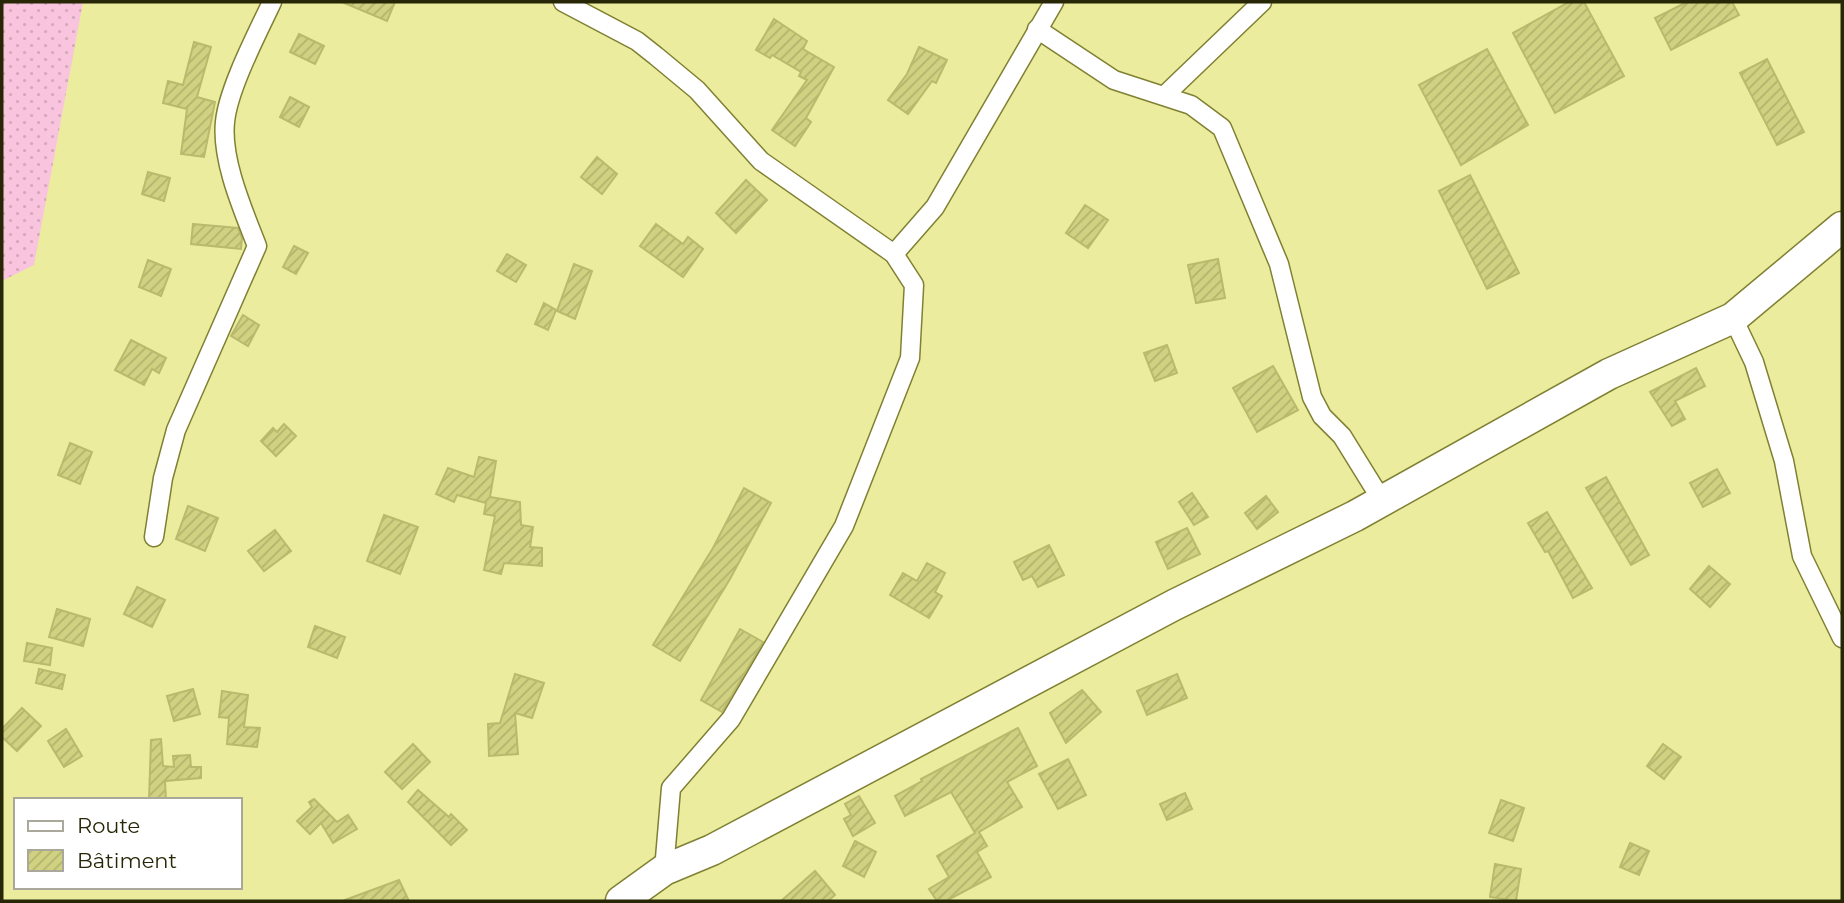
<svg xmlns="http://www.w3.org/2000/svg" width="1844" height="903" viewBox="0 0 1844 903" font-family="Montserrat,sans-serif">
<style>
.grass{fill:url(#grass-dots)}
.building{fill:url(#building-hatch);stroke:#baba6d;stroke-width:2}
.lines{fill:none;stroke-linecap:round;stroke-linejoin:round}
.minor-casing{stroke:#808033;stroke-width:21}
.trunk-casing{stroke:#808033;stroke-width:33}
.minor{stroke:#fff;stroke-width:18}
.trunk{stroke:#fff;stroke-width:30}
</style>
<defs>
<pattern id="grass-dots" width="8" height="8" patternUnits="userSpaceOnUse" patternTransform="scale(1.75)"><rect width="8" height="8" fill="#f9c4dd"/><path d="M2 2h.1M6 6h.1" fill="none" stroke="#d5a8bc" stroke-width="1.8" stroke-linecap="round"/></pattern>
<pattern id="building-hatch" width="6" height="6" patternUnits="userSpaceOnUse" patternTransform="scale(1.75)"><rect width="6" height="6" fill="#d0d181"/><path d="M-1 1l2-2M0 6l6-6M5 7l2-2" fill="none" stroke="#b3b36e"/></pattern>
</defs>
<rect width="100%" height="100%" fill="#ebec9e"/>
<polygon class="grass" points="2,2 83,2 34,265 2,281"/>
<g class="building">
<polygon points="342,2 395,2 387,21"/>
<polygon points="1569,2 1584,2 1624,76 1555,113 1513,33"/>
<polygon points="1687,2 1732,2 1739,15 1671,50 1655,18"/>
<polygon points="774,19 807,41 803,49 834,67 806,118 811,122 795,146 772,130 807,80 799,76 801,72 772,55 770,58 756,50"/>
<polygon points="299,34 324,46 315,64 290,52"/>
<polygon points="194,42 211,47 197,97 215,102 204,157 181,154 187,109 163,103 168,81 183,85"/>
<polygon points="919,47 947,60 936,83 932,81 908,114 888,100 907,74"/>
<polygon points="1487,49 1528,125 1461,165 1419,85"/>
<polygon points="1767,59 1804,132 1777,145 1740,73"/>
<polygon points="290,97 309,107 299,127 280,117"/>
<polygon points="597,157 617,174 602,194 581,177"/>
<polygon points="148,172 170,178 164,201 142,194"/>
<polygon points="1470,175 1519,273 1487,289 1439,191"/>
<polygon points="746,180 767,200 736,233 716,213"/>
<polygon points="1085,205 1108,220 1088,248 1066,233"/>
<polygon points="193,224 238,228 242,238 241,249 191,244"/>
<polygon points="656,224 683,244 688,237 703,249 683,277 640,246"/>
<polygon points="294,246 308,253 296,274 283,267"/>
<polygon points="507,254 526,265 516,282 497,271"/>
<polygon points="1218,259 1225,298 1196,303 1188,265"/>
<polygon points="148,260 171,269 161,296 139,287"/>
<polygon points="574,264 592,271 575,319 557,311"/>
<polygon points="544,303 556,310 548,330 535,324"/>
<polygon points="243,315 259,325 248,346 231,336"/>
<polygon points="131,340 166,358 159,373 152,369 144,385 115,370"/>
<polygon points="1167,345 1177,373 1155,381 1144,353"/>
<polygon points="1273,366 1298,410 1257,432 1233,388"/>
<polygon points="1696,368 1705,386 1675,401 1685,419 1672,426 1650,392"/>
<polygon points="284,424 296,436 276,456 261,441 273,428 277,432"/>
<polygon points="70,443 92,452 80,484 58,475"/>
<polygon points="479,457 496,461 490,497 520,502 521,525 533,527 530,547 542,548 542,566 504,563 501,574 484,570 495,516 484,514 486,503 457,495 454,502 436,494 448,468 474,477"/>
<polygon points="1717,469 1730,493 1703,507 1690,483"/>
<polygon points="1606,477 1649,555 1631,565 1586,488"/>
<polygon points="744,488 771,503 730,579 680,661 653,645 713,548"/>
<polygon points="1192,493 1208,517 1194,525 1179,502"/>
<polygon points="1266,496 1278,512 1257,529 1245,513"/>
<polygon points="188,506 218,518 205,551 176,539"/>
<polygon points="1547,512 1592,588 1573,598 1548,551 1545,552 1528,523"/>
<polygon points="384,515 418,527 400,574 367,561"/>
<polygon points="1187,528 1200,554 1168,569 1156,542"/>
<polygon points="275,530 291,551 264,571 248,551"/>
<polygon points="1049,545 1064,575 1038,587 1032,576 1023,580 1014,562"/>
<polygon points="927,563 945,573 935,592 942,596 929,618 890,595 903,573 917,581"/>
<polygon points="1709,566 1730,584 1710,607 1690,589"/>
<polygon points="137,587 165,600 152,627 124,614"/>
<polygon points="57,609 90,619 83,646 49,637"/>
<polygon points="315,626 345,637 337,658 308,647"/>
<polygon points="740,629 763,642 722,712 701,700"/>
<polygon points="27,643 52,648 50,665 24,661"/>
<polygon points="39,669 65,675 62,689 36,683"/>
<polygon points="515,674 544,683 532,718 515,713 518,754 489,756 488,724 500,723"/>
<polygon points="1177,674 1187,698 1147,715 1137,691"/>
<polygon points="193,689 200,714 174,721 167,696"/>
<polygon points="1082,690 1101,712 1066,743 1050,713"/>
<polygon points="222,691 248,695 244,727 260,728 257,747 227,744 229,718 219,717"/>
<polygon points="22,708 41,726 17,751 2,737 2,729"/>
<polygon points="1018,728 1037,766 1007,782 1022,807 979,832 987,846 977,852 991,877 946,901 937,901 929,889 949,877 937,856 975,833 951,792 905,816 895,796 922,781 921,779"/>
<polygon points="66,729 82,756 64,767 48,741"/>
<polygon points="161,739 163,766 174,767 173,756 190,755 191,767 201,767 201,778 165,781 166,800 149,800 151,740"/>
<polygon points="413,744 430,762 402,789 385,772"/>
<polygon points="1663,744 1681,757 1664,779 1647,766"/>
<polygon points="1068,759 1086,795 1058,809 1039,774"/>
<polygon points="418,790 449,817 451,814 467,830 451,845 408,802"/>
<polygon points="1185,793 1192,809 1167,820 1160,804"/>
<polygon points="859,796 875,823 853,836 844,819 851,815 845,804"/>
<polygon points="314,799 337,822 348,815 357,829 333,843 321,823 310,834 297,821 312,807 309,802"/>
<polygon points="1501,800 1524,808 1513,841 1489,833"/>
<polygon points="855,841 876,852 864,877 843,866"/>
<polygon points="1630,843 1649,851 1639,875 1620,867"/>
<polygon points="1495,864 1521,869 1516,901 1490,897"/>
<polygon points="815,871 835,895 828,901 781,901"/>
<polygon points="399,880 409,901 346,901 345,900"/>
</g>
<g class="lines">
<g class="minor-casing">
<g id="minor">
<polyline points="563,2 637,41 656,56 697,90 761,161 894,254 914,285 910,358 844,526 731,719 671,788 664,870"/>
<polyline points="1037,29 1114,80 1191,105 1222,128 1279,264 1312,397 1322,416 1342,436 1381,499"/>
<polyline points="1165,95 1262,2"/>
<polyline points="894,254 935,207 1054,2"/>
<polyline points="1733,318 1754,362 1784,461 1802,556 1842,638"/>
<path d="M154,537L163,478L176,430L257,246C243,210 221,160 225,122C228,89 258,32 272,2"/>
</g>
</g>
<g class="trunk-casing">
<polyline id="trunk" points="621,901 664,870 712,850 1174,605 1355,516 1609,374 1733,318 1842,227"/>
</g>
<use href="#minor" class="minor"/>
<use href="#trunk" class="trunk"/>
</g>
<rect width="1844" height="903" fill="none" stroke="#272606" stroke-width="7"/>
<rect x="14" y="798" width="228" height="91" fill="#ffffff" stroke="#a9a89b" stroke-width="2"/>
<rect x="28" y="821" width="35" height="10" fill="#ffffff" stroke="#a9a89b" stroke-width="2"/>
<text x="77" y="833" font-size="21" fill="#272606">Route</text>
<rect x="28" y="850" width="35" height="21" fill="url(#building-hatch)" stroke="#a9a89b" stroke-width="2"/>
<text x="77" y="868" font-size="21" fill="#272606">Bâtiment</text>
</svg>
